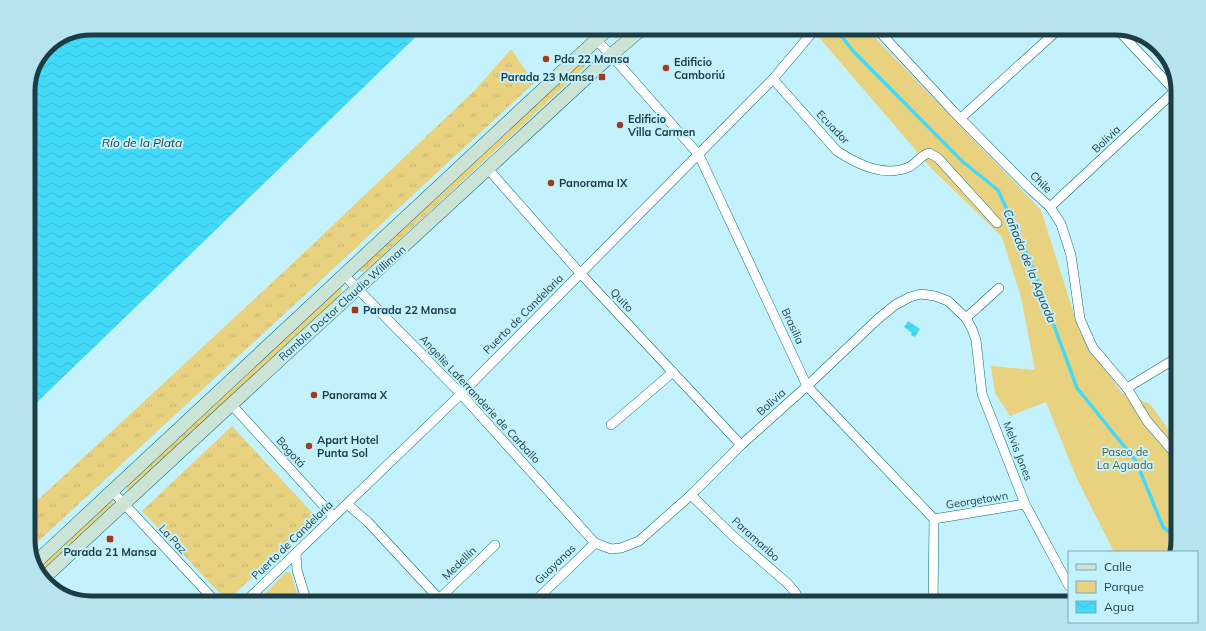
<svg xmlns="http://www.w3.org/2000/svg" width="1206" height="631" viewBox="0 0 1206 631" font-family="Mulish,sans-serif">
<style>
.grass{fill:url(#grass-tufts)}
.green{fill:#e8d27f}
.water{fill:url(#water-waves)}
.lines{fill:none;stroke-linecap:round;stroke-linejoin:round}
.stream{stroke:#42daf8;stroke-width:3.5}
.minor-casing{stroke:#0c697a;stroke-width:10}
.secondary-casing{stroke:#0c697a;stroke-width:14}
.minor{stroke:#fff;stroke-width:9}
.secondary{stroke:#cce4d5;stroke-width:13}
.poi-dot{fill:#a23921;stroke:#c3f1fc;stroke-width:1.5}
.labels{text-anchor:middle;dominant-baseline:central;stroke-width:4;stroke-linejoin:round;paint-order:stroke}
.poi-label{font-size:11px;font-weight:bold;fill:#1c3d45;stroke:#c3f1fc;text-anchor:start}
.street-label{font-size:11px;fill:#1c3d45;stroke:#c3f1fc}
.park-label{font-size:11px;fill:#63572c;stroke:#c3f1fc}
.water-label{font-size:12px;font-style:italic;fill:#274045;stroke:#c3f1fc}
.rim{fill:none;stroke:#1c3d45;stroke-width:5}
</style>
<defs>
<pattern id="grass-tufts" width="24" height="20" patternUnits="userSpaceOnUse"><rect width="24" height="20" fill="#e8d27f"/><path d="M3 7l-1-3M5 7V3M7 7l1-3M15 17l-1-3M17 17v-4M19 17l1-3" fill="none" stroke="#c6b56f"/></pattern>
<pattern id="water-waves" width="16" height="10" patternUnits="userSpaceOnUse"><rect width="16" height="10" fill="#42daf8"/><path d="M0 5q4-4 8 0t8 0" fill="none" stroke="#39bcd6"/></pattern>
</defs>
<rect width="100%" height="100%" fill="#c3f1fc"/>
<g class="grass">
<polygon points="620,28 632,28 623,36 615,39 614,36"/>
<polygon points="511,49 534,83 30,549 28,544 28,509 291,265 475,90"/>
<polygon points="586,59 588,62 583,69 370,267 362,272 360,272 359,269 577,63"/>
<polygon points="340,288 342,288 342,291 336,299 136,487 129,490 127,490 127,485"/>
<polygon points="232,426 316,517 227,601 142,511"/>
<polygon points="111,502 113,502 114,505 39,575 36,569 103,506"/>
</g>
<g class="green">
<polygon points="811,28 866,28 1041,210 1080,333 1122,393 1150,404 1178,443 1178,540 1175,552 1114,552 1077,479 1046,402 1010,416 995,393 991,366 1035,370 1021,297 1002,237 931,168"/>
<polygon points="286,572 291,573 300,603 256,603"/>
</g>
<g class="water">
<polygon points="91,28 425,28 28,411 28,87 47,46"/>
<polygon points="908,321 920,329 915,337 911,335 912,333 904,327"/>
</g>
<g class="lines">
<polyline class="stream" points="832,28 842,37 854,52 963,162 998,190 1029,258 1077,388 1136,461 1163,527 1178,538"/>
<g class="minor-casing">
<g id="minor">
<polyline points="876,28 954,112 1028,187 1050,207 1061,224 1071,255 1080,319 1093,348 1127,388 1147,421 1178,457"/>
<polyline points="1116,28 1178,94"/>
<polyline points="596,40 611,55 699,155 807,386 934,519 933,603"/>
<path d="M773,79L837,151C857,164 884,178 909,167C917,163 921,155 929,153L938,158L997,223"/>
<polyline points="961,118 1060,28"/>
<polyline points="488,169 580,273 741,445"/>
<polyline points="1050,207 1178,88"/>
<polyline points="344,275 461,394 595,543 611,549 621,548 639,541 691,495 741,445 807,386 879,318 895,305 910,297 921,294 935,296 948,301 966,318 972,329 976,340 982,394 1025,504 1069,586"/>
<polyline points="966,318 999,288"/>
<polyline points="1127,388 1178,357"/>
<polyline points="231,404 333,516"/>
<polyline points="611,425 673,372"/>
<polyline points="112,491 217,603"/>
<polyline points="691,495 732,535 787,583 795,592 801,603"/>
<polyline points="347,504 368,522 443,603"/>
<polyline points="934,519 1025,504"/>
<polyline points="296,553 297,570 307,603"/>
<polyline points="439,599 495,545"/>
<polyline points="244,603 461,394 773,79 811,34"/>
<polyline points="533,603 595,543"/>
</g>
</g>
<g class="secondary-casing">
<g id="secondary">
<polyline points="35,563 609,28"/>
<path d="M43,579C231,403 422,230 611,55L643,28"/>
</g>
</g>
<use href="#minor" class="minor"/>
<use href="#secondary" class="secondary"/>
</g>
<g class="poi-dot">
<circle cx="546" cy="59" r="4"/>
<circle cx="666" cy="68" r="4"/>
<rect x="598" y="73" width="8" height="8" rx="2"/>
<circle cx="620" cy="125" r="4"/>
<circle cx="551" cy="183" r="4"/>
<rect x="351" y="306" width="8" height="8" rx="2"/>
<circle cx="314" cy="395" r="4"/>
<circle cx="309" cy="446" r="4"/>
<rect x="106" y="535" width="8" height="8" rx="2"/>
</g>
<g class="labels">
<g class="poi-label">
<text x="554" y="59">Pda 22 Mansa</text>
<text x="674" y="62">Edificio<tspan x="674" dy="13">Camboriú</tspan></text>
<text x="594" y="77" text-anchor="end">Parada 23 Mansa</text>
<text x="628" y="119">Edificio<tspan x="628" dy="13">Villa Carmen</tspan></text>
<text x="559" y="183">Panorama IX</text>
<text x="363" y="310">Parada 22 Mansa</text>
<text x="322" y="395">Panorama X</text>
<text x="317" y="440">Apart Hotel<tspan x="317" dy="13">Punta Sol</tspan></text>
<text x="110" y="552" text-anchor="middle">Parada 21 Mansa</text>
</g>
<g class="street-label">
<text transform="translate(833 127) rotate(46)">Ecuador</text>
<text transform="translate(1106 139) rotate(-43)">Bolivia</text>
<text transform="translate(1041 182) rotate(44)">Chile</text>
<text transform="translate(622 300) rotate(47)">Quito</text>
<text transform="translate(342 303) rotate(-42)">Rambla Doctor Claudio Williman</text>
<text transform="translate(523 314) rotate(-45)">Puerto de Candelaria</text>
<text transform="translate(793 326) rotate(65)">Brasilia</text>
<text transform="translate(480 399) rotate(47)">Angelie Laferranderie de Carballo</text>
<text transform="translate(771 402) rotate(-42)">Bolivia</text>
<text transform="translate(1018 451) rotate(69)">Melvis Jones</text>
<text transform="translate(291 452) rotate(48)">Bogotá</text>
<text transform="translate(977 500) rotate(-9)">Georgetown</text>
<text transform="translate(173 539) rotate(47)">La Paz</text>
<text transform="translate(756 539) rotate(42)">Paramaribo</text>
<text transform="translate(292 540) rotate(-44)">Puerto de Candelaria</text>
<text transform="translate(459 563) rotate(-44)">Medellín</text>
<text transform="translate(555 564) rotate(-44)">Guayanas</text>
</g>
<g class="park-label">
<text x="1125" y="452">Paseo de<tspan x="1125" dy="13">La Aguada</tspan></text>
</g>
<g class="water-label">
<text x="142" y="142">Río de la Plata</text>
<text transform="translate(1030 266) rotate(68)">Cañada de la Aguada</text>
</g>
</g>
<path d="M0 0H1206V631H0ZM91 35H1115A56 56 0 0 1 1171 91V540A56 56 0 0 1 1115 596H91A56 56 0 0 1 35 540V91A56 56 0 0 1 91 35Z" fill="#b6e3ed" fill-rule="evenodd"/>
<path class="rim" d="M91 35H1115A56 56 0 0 1 1171 91V540A56 56 0 0 1 1115 596H91A56 56 0 0 1 35 540V91A56 56 0 0 1 91 35Z"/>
<rect x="1068" y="551" width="130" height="72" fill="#c3f1fc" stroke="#80a9b3"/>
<rect x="1076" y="564" width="20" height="6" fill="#cce4d5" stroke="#80a9b3"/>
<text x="1104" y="571" font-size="12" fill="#1c3d45">Calle</text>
<rect x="1076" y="581" width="20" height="12" fill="#e8d27f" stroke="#80a9b3"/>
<text x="1104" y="591" font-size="12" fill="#1c3d45">Parque</text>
<rect x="1076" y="601" width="20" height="12" fill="url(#water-waves)" stroke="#80a9b3"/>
<text x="1104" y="611" font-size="12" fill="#1c3d45">Agua</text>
</svg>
